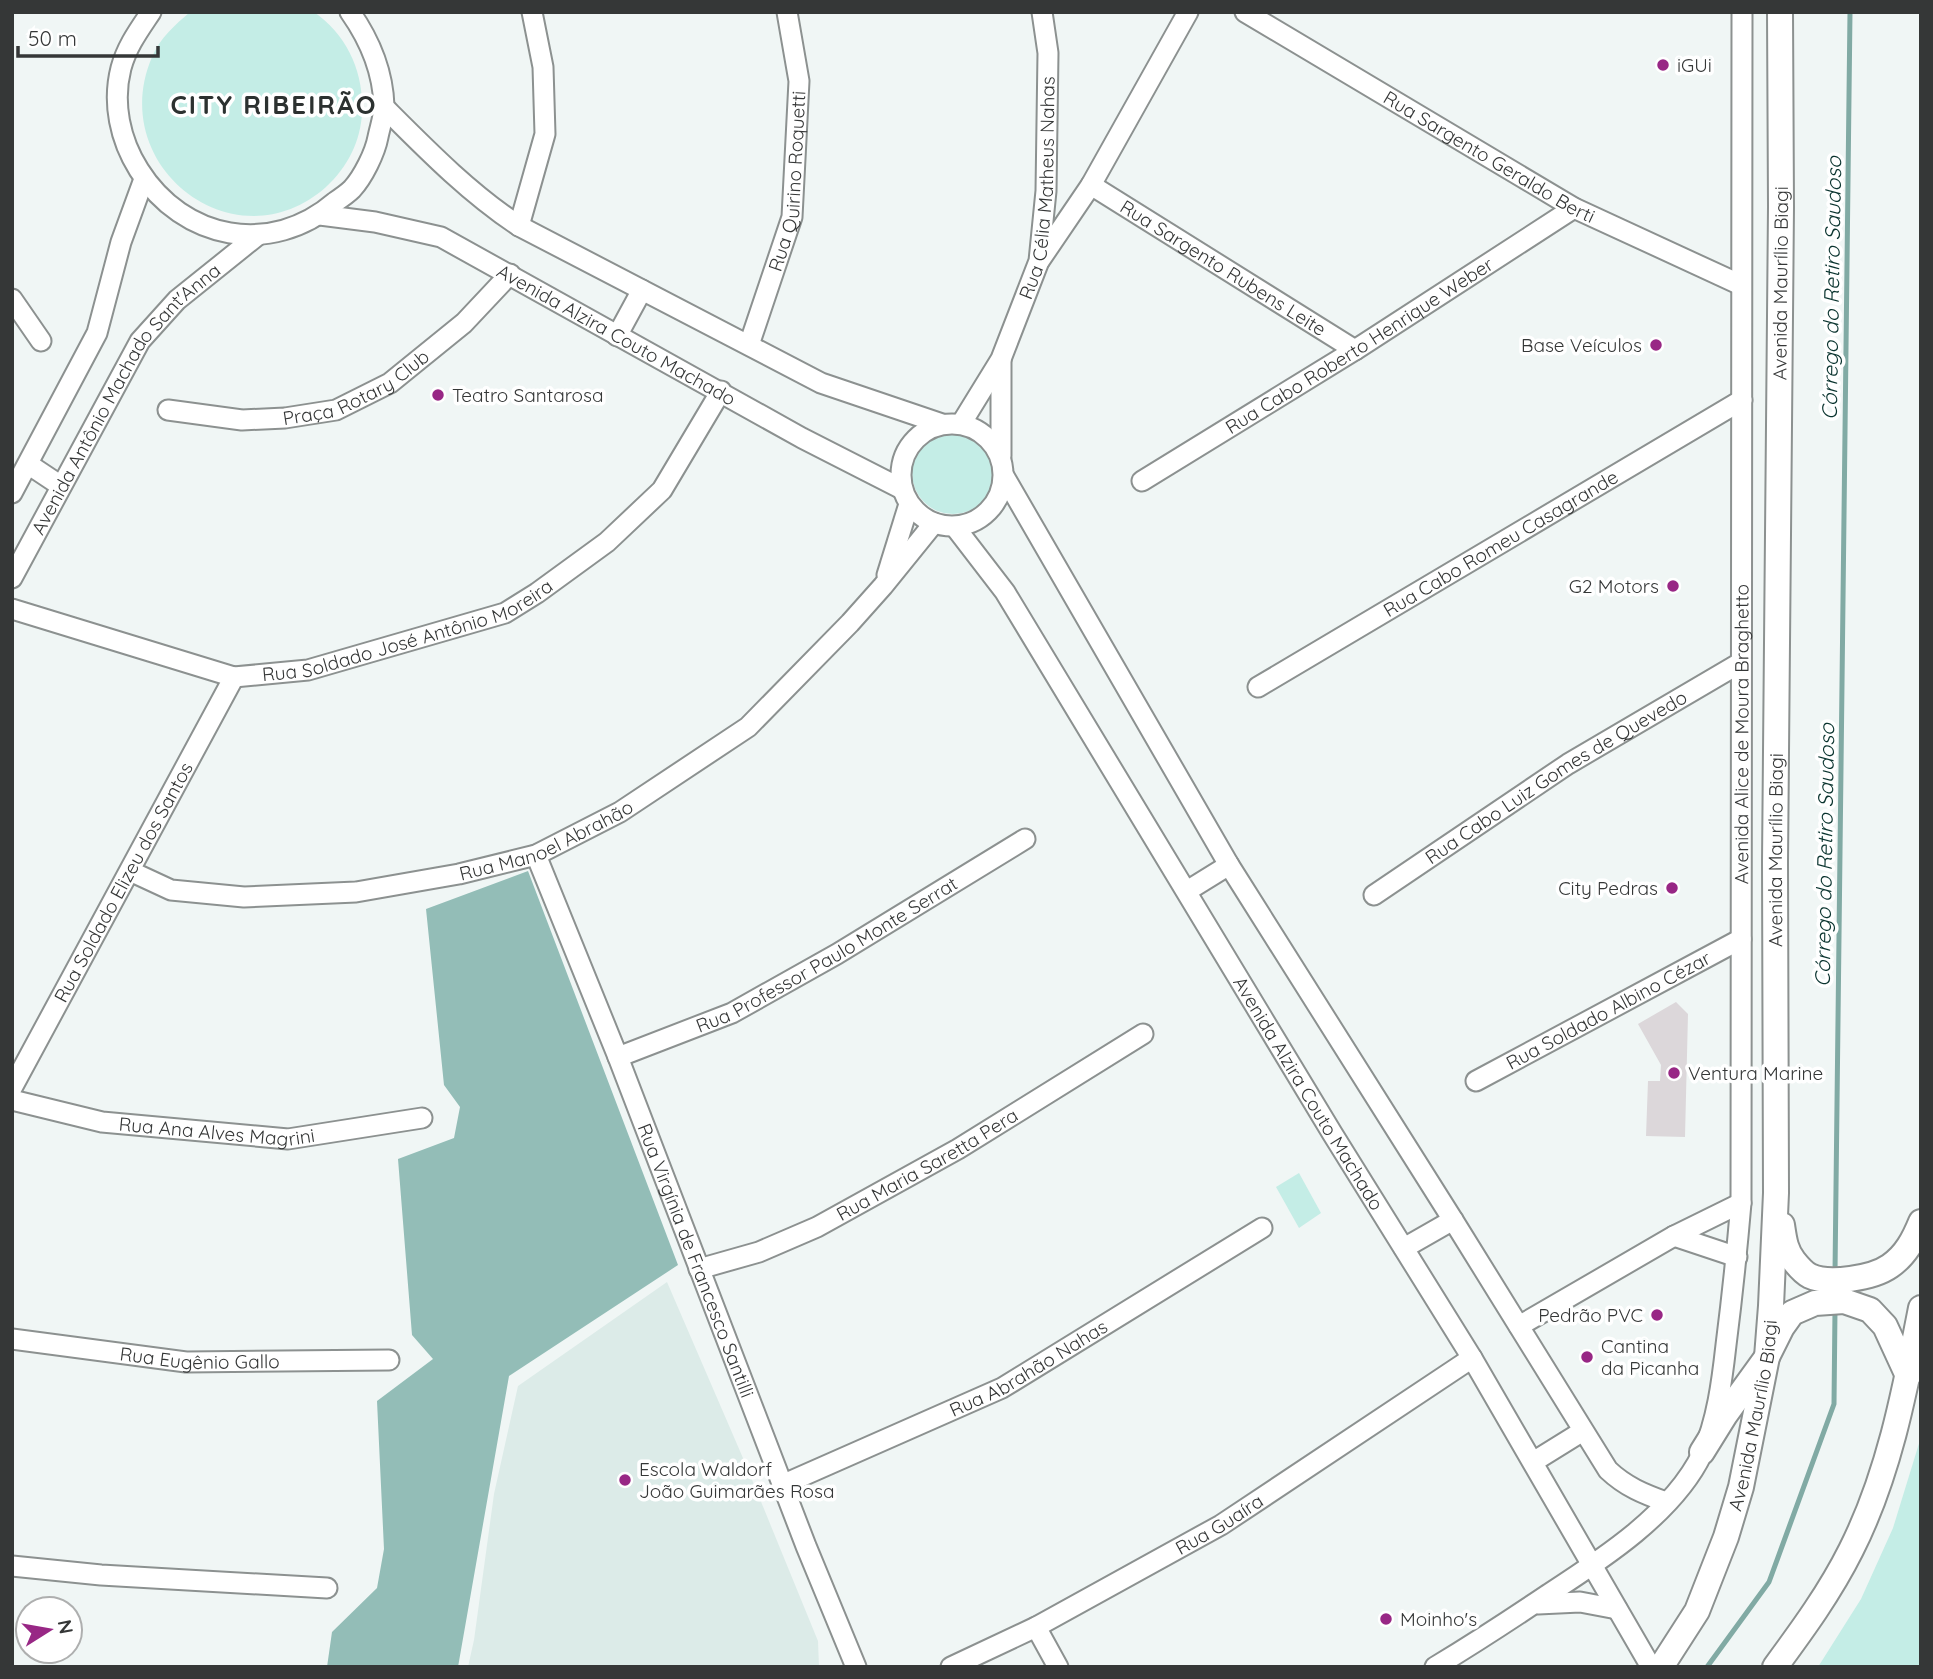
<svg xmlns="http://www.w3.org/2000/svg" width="1933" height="1679" viewBox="0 0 1933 1679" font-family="Quicksand,sans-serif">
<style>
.built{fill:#dcebe8}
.green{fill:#c4ede6}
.forest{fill:#93bdb7}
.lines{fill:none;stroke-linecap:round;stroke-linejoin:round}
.stream{stroke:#81aaa4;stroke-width:5}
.building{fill:#dcd7da}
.minor-casing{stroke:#8c9190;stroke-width:23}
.major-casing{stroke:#8c9190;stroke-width:28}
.minor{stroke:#fff;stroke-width:19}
.major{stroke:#fff;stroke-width:24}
.poi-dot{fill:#982785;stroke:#fff;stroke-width:2.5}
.labels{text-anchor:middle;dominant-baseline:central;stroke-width:7;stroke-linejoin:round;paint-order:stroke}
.poi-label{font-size:19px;fill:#353737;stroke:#fff;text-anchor:start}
.street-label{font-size:19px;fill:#353737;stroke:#fff}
.water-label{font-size:21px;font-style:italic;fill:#09332e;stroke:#fff}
.district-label{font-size:26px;font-weight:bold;letter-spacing:2px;fill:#2c3130;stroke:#fff}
</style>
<rect width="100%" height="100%" fill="#f0f6f5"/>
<polygon class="built" points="667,1282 746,1465 818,1641 819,1667 468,1667 474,1640 494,1494 518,1386"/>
<g class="green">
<path d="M190,12H314C347,35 364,72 362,112C361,141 347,168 326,187C236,267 105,167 152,57C160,38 175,25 190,12Z"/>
<circle cx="953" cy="473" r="41"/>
<polygon points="1299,1173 1321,1213 1299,1228 1276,1187"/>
<polygon points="1921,1437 1921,1667 1818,1667 1861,1599 1893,1528"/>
</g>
<polygon class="forest" points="528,871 678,1265 509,1376 458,1667 327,1667 332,1632 377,1588 384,1549 377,1401 433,1359 412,1335 398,1159 454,1138 460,1107 444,1085 426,909"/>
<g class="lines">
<g class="stream">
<polyline points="1835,1272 1850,12"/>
<polyline points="1707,1667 1769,1582 1834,1404 1835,1310"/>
</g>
</g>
<polygon class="building" points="1676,1002 1688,1014 1685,1137 1646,1136 1648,1081 1660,1081 1661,1065 1638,1024"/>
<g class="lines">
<g class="minor-casing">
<g id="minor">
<path d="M151,12C139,30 127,46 121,68C112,103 120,140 139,170C183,240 271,257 335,202C341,198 347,194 352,189C363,177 375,153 378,137C380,127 384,116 384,106C383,72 369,39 350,12"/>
<path id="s1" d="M1245,12L1574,208L1741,285"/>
<path d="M384,107C427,150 469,193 519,226L821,383L942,424"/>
<path id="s2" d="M1091,185L1355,350"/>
<path id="s3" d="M320,215L375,222L441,237L802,438L902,489"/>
<polyline points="519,226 545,134 543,67 532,12"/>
<polyline points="1040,260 1091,185 1188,12"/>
<polyline points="12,299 41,341"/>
<polyline points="617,336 642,290"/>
<path id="s4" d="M749,345L792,217L799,81L787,12"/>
<path id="s5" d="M168,410L242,420L285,418L336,410L390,383L464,323L510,274"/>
<circle cx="952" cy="475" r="51"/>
<path id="s6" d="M961,424L1001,359L1039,261L1046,191L1048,53L1042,12"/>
<polyline points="1001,456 1001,360"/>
<polyline points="28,464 61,486"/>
<path d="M1004,476L1229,865L1453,1220L1608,1470C1626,1487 1644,1494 1666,1502"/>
<path id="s7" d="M1142,481L1355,350L1574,208"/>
<polyline points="12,493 97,333 121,242 144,179"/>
<path id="s8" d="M955,527L1005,592L1332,1133L1472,1358L1651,1667"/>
<polyline points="887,575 909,504"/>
<path id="s9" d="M12,578L140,341L177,300L258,235"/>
<path id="s10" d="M12,609L234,677L308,670L505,613L537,593L607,542L662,490L721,391"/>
<path id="s11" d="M1258,687L1742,400"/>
<path id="s12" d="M536,855L618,1057L806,1546L856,1667"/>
<path id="s13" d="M130,871L171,890L244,897L356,892L459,874L536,855L620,812L748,727L850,623L883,586L934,523"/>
<polyline points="1187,891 1229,865"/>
<path id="s14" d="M1374,895L1568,764L1740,663"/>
<path id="s15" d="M618,1057L732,1013L837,954L1025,839"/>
<path id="s16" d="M1476,1081L1741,939"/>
<path id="s17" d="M12,1088L234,677"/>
<path id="s18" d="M12,1100L102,1122L288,1139L422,1118"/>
<polyline points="1674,1236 1737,1257"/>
<polyline points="1404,1248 1453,1220"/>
<path id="s19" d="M699,1269L759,1252L817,1227L958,1149L1143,1034"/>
<polyline points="1519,1326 1674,1236 1741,1203"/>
<path id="s20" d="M12,1339L186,1362L389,1360"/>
<polyline points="1533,1462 1583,1431"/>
<path id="s21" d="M782,1485L1002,1388L1262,1228"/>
<polyline points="12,1566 101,1575 327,1588"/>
<polyline points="1538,1604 1580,1602 1617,1609"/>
<polyline points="1036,1627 1058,1667"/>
<path id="s22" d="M951,1667L1036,1627L1221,1525L1472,1358"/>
<path id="s23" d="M1435,1667C1473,1644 1510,1620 1547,1595C1601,1560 1673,1514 1702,1454C1717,1421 1722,1381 1726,1345C1732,1298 1737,1250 1741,1203L1742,12"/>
</g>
</g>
<g class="major-casing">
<g id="major">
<path d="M1782,1225C1784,1238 1785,1250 1794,1261C1798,1266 1804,1273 1810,1276C1829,1285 1873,1278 1890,1266C1906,1255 1914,1239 1921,1222"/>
<polyline points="1702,1452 1725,1415 1767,1357 1782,1327 1792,1313 1815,1303 1844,1301 1870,1310 1885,1326 1908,1376"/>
<path id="s24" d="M1661,1667L1697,1611L1726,1537L1741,1487L1767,1357L1771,1306L1776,1193L1775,862L1781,207L1780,12"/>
<path d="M1775,1667C1803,1629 1830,1592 1851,1550C1889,1475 1905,1390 1921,1308"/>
</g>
</g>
<use href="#minor" class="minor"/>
<use href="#major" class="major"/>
</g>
<g class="poi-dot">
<circle cx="1663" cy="65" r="7"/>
<circle cx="1656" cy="345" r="7"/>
<circle cx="438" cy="395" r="7"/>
<circle cx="1673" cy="586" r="7"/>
<circle cx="1672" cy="888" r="7"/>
<circle cx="1674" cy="1073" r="7"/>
<circle cx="1657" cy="1315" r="7"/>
<circle cx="1587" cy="1357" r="7"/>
<circle cx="625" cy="1480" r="7"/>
<circle cx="1386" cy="1619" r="7"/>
</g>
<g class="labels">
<g class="poi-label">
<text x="1677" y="65">iGUi</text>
<text x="1642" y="345" text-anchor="end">Base Veículos</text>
<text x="452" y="395">Teatro Santarosa</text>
<text x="1659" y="586" text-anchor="end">G2 Motors</text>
<text x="1658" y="888" text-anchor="end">City Pedras</text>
<text x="1688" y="1073">Ventura Marine</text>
<text x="1643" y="1315" text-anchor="end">Pedrão PVC</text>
<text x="1601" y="1346">Cantina<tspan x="1601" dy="22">da Picanha</tspan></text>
<text x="639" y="1469">Escola Waldorf<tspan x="639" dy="22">João Guimarães Rosa</tspan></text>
<text x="1400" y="1619">Moinho's</text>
</g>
<g class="street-label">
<text stroke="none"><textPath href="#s1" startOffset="284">Rua Sargento Geraldo Berti</textPath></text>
<text stroke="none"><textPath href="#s4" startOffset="170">Rua Quirino Roquetti</textPath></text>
<text stroke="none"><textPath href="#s6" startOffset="254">Rua Célia Matheus Nahas</textPath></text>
<text stroke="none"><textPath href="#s2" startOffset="156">Rua Sargento Rubens Leite</textPath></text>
<text stroke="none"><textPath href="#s24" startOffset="1405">Avenida Maurílio Biagi</textPath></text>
<text stroke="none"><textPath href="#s3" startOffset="324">Avenida Alzira Couto Machado</textPath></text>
<text stroke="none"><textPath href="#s7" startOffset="256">Rua Cabo Roberto Henrique Weber</textPath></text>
<text stroke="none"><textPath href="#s5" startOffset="196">Praça Rotary Club</textPath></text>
<text stroke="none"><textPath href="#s9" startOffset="214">Avenida Antônio Machado Sant'Anna</textPath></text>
<text stroke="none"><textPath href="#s11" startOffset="282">Rua Cabo Romeu Casagrande</textPath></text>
<text stroke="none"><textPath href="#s10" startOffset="413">Rua Soldado José Antônio Moreira</textPath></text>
<text stroke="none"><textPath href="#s23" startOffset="1069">Avenida Alice de Moura Braghetto</textPath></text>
<text stroke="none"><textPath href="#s14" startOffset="217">Rua Cabo Luiz Gomes de Quevedo</textPath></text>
<text stroke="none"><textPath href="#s13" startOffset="429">Rua Manoel Abrahão</textPath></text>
<text stroke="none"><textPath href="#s24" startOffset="838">Avenida Maurílio Biagi</textPath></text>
<text stroke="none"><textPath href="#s17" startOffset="234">Rua Soldado Elizeu dos Santos</textPath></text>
<text stroke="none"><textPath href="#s15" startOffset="233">Rua Professor Paulo Monte Serrat</textPath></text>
<text stroke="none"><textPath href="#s16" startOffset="150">Rua Soldado Albino Cézar</textPath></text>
<text stroke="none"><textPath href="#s8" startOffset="668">Avenida Alzira Couto Machado</textPath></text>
<text stroke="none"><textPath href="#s18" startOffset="208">Rua Ana Alves Magrini</textPath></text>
<text stroke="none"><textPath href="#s19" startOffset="252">Rua Maria Saretta Pera</textPath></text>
<text stroke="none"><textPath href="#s12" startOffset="436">Rua Virgínia de Francesco Santilli</textPath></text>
<text stroke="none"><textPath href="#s20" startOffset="189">Rua Eugênio Gallo</textPath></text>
<text stroke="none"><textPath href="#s21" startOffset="273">Rua Abrahão Nahas</textPath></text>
<text stroke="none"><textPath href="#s24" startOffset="271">Avenida Maurílio Biagi</textPath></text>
<text stroke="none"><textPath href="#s22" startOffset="304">Rua Guaíra</textPath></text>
</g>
<g class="water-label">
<text transform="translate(1831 288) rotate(-89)">Córrego do Retiro Saudoso</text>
<text transform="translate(1824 855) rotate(-89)">Córrego do Retiro Saudoso</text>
</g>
<g class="district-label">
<text x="274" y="104">CITY RIBEIRÃO</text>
</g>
</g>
<rect width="1933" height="1679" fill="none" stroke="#353737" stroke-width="28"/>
<g transform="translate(49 1630) rotate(79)"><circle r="33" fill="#ffffff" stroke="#aeafaf" stroke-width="2"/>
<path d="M0-5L12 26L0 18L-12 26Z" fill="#982785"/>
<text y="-10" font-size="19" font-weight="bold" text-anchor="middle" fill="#353737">N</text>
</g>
<path d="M18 46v10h140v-10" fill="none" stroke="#353737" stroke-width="3.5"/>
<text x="28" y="46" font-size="21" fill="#353737" stroke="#ffffff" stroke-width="5" paint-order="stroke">50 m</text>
</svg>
